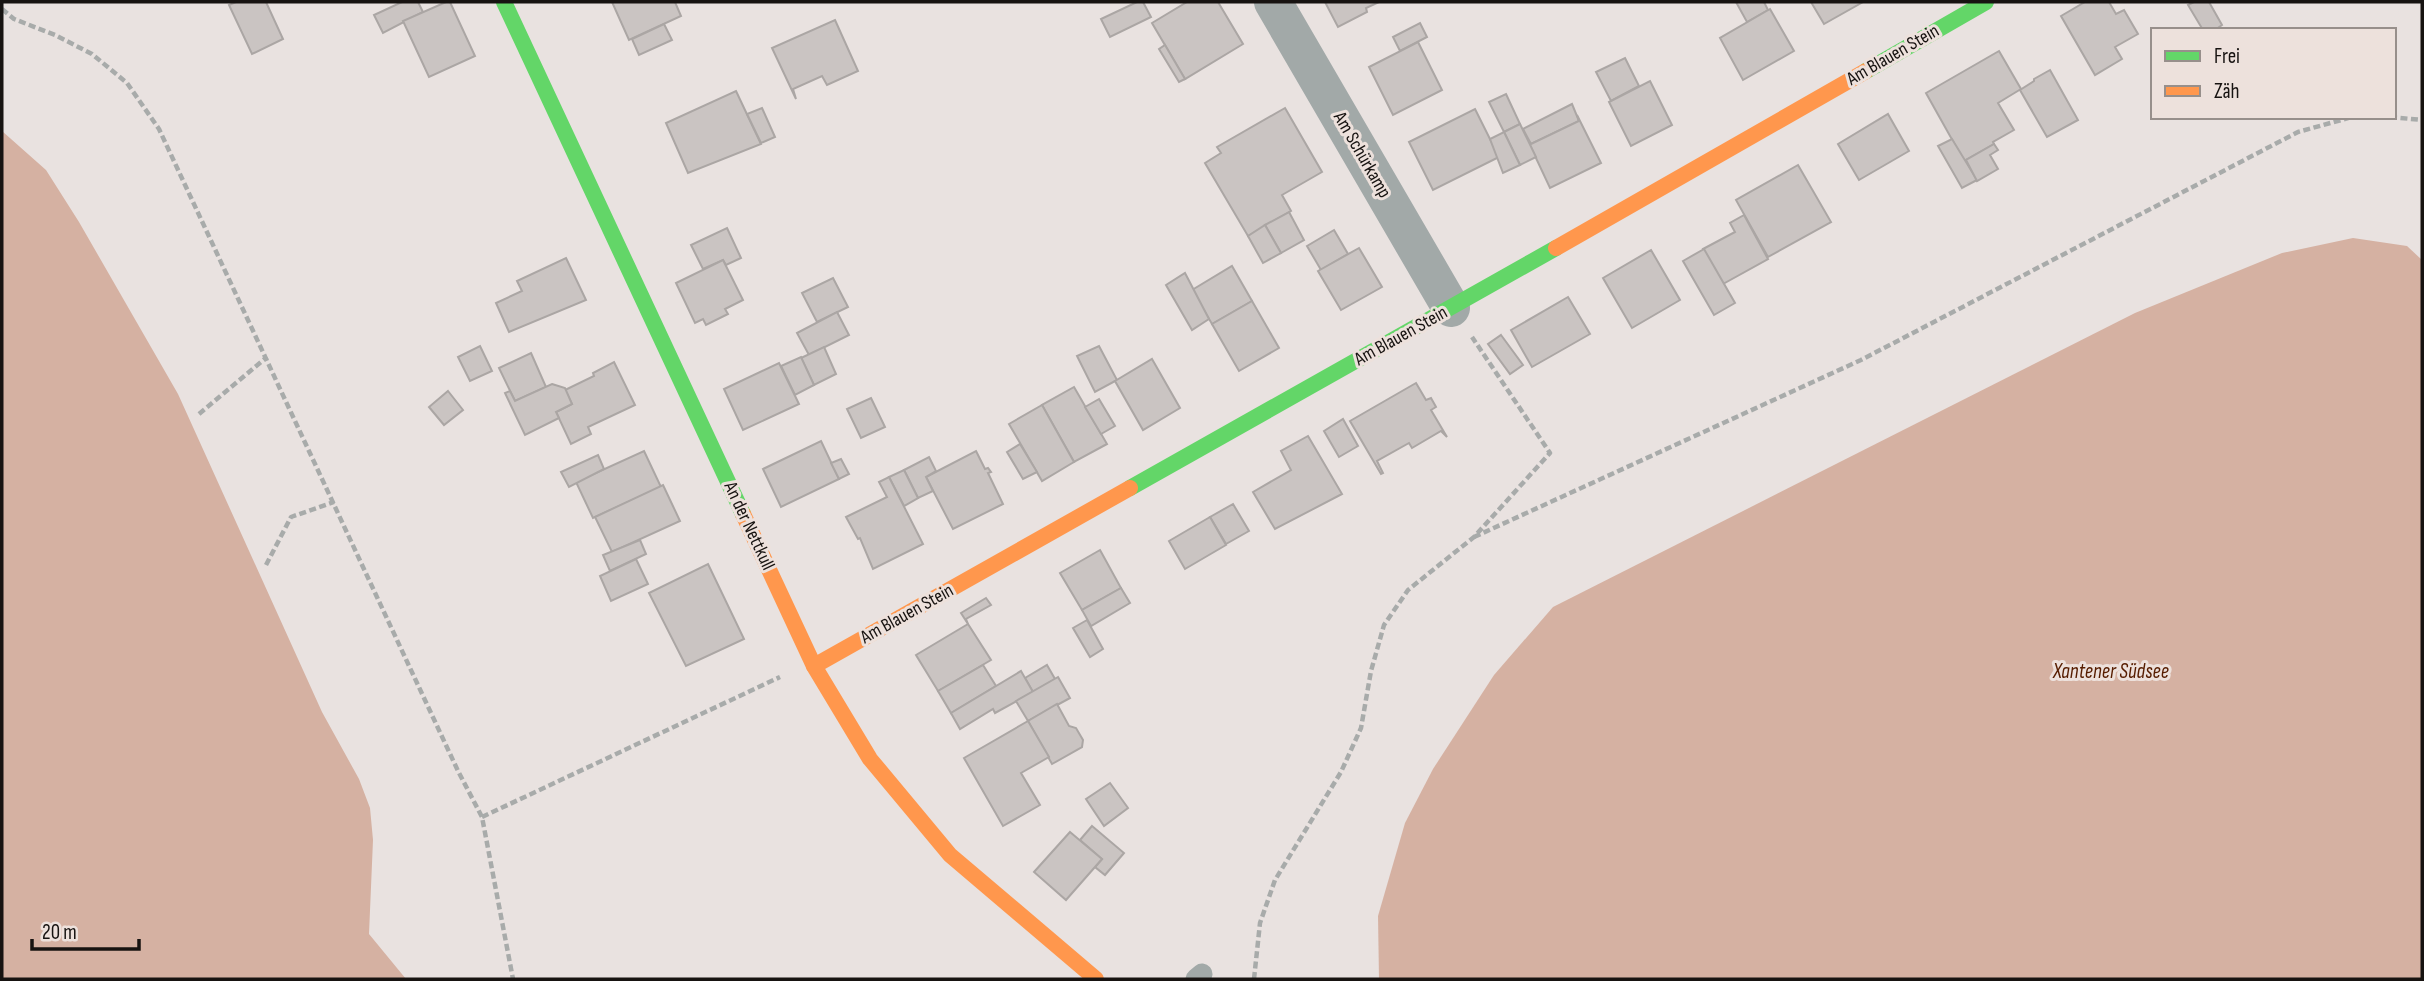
<svg xmlns="http://www.w3.org/2000/svg" width="2424" height="981" viewBox="0 0 2424 981" font-family="'Sofia Sans Condensed',sans-serif">
<style>
.water{fill:#d5b1a2}
.building{fill:#cac4c2;stroke:#aba6a4;stroke-width:2}
.lines{fill:none;stroke-linecap:round;stroke-linejoin:round}
.path{stroke:#a8abaa;stroke-width:4.5;stroke-dasharray:7 3.5;stroke-linecap:butt}
.lane{stroke:#a2a9a8;stroke-width:21}
.street{stroke:#a2a9a8;stroke-width:38}
.fast{stroke:#63d668;stroke-width:16}
.slow{stroke:#ff974d;stroke-width:16}
.labels{text-anchor:middle;dominant-baseline:central;stroke-width:6;stroke-linejoin:round;paint-order:stroke}
.street-label{font-size:19px;fill:#171311;stroke:#ede1dc}
.water-label{font-size:21px;font-style:italic;fill:#571d00;stroke:#ede1dc}
</style>
<rect width="100%" height="100%" fill="#e9e2e0"/>
<g class="water">
<polygon points="2,131 46,170 79,222 178,394 322,712 359,779 370,808 373,840 369,934 406,979 2,979"/>
<polygon points="2353,238 2407,246 2422,260 2422,979 1379,979 1378,916 1405,823 1433,769 1494,675 1553,607 2135,313 2282,253"/>
</g>
<g class="building">
<polygon points="236,2 266,2 283,39 252,54 229,5"/>
<polygon points="402,2 418,2 423,12 383,33 374,15"/>
<polygon points="446,2 450,2 475,56 429,77 403,21"/>
<polygon points="612,2 675,2 681,16 629,40"/>
<polygon points="1137,2 1143,2 1151,17 1110,37 1101,19"/>
<polygon points="1187,2 1218,2 1243,44 1185,79 1152,23"/>
<polygon points="1325,2 1379,2 1366,8 1367,12 1338,27"/>
<polygon points="1736,2 1764,2 1768,10 1747,22"/>
<polygon points="1811,2 1863,2 1824,24"/>
<polygon points="2085,2 2109,2 2116,14 2124,10 2138,34 2115,47 2122,59 2095,75 2061,16"/>
<polygon points="2194,2 2209,2 2222,25 2215,30 2203,30 2188,5"/>
<polygon points="1770,9 1794,51 1743,80 1720,38"/>
<polygon points="835,20 858,71 827,85 822,76 793,89 796,99 772,48"/>
<polygon points="1420,23 1427,37 1400,51 1393,37"/>
<polygon points="664,24 672,40 639,55 632,39"/>
<polygon points="1418,42 1442,90 1393,115 1369,67"/>
<polygon points="1165,45 1185,79 1179,82 1159,49"/>
<polygon points="1999,51 2021,89 1998,103 2014,130 1993,142 1994,144 1964,161 1926,93"/>
<polygon points="1625,58 1639,86 1611,101 1596,72"/>
<polygon points="2050,70 2078,120 2047,137 2020,90 2034,81 2034,79"/>
<polygon points="1650,81 1672,125 1631,146 1609,102"/>
<polygon points="736,91 761,144 688,173 666,123"/>
<polygon points="1506,94 1520,124 1504,132 1489,102"/>
<polygon points="1572,104 1579,121 1531,144 1523,129"/>
<polygon points="762,108 775,137 761,143 747,114"/>
<polygon points="1285,108 1322,172 1282,195 1291,211 1248,236 1205,163 1221,153 1217,147"/>
<polygon points="1475,109 1499,157 1433,190 1409,142"/>
<polygon points="1888,114 1909,151 1859,180 1838,144"/>
<polygon points="1577,115 1601,163 1550,188 1528,141 1531,144 1579,121"/>
<polygon points="1520,124 1536,157 1520,165 1504,132"/>
<polygon points="1504,132 1520,165 1503,173 1490,139"/>
<polygon points="1952,139 1977,180 1962,188 1938,146"/>
<polygon points="1994,144 1998,150 1990,155 1998,169 1977,181 1966,160"/>
<polygon points="1798,165 1831,222 1768,257 1736,200"/>
<polygon points="1289,212 1304,240 1281,253 1265,225"/>
<polygon points="1744,215 1768,259 1723,284 1703,249 1735,232 1730,223"/>
<polygon points="1265,225 1281,253 1263,263 1248,236"/>
<polygon points="727,228 741,258 726,265 723,260 703,269 691,245"/>
<polygon points="1334,230 1348,254 1321,270 1307,246"/>
<polygon points="1359,248 1382,287 1341,310 1318,271"/>
<polygon points="1704,249 1735,303 1714,315 1683,261"/>
<polygon points="1651,250 1680,300 1632,328 1603,278"/>
<polygon points="566,258 586,300 509,332 496,303 522,291 517,281"/>
<polygon points="723,260 743,300 725,309 728,314 706,325 703,319 695,323 676,283"/>
<polygon points="1232,266 1252,301 1212,324 1192,290"/>
<polygon points="1185,273 1209,319 1192,330 1166,285"/>
<polygon points="833,278 848,307 817,322 802,293"/>
<polygon points="1568,297 1590,334 1532,367 1511,330"/>
<polygon points="1252,301 1279,348 1239,371 1212,324"/>
<polygon points="837,312 849,335 809,355 797,333"/>
<polygon points="1501,335 1523,365 1510,374 1488,344"/>
<polygon points="480,346 492,371 470,381 458,357"/>
<polygon points="1099,346 1117,380 1095,392 1077,356"/>
<polygon points="824,347 836,374 814,385 801,358"/>
<polygon points="531,353 546,387 515,401 499,368"/>
<polygon points="801,357 814,385 795,395 781,366"/>
<polygon points="1152,359 1180,408 1143,430 1115,381"/>
<polygon points="614,362 635,405 588,427 591,434 571,444 556,412 572,404 565,390 594,376 593,373"/>
<polygon points="779,363 799,404 743,430 724,389"/>
<polygon points="1416,383 1426,400 1431,398 1436,407 1431,410 1447,437 1441,431 1412,448 1409,443 1377,461 1383,473 1381,474 1350,421"/>
<polygon points="552,384 565,388 572,404 556,412 559,418 525,435 505,393 510,391 515,401"/>
<polygon points="1074,387 1107,444 1074,462 1042,405"/>
<polygon points="448,391 463,410 444,425 429,407"/>
<polygon points="871,398 885,427 861,438 847,409"/>
<polygon points="1099,399 1115,426 1101,434 1085,407"/>
<polygon points="1042,405 1074,462 1042,481 1009,424"/>
<polygon points="1343,419 1358,446 1339,457 1324,431"/>
<polygon points="1308,436 1342,494 1275,529 1253,492 1291,470 1281,451"/>
<polygon points="821,441 839,479 781,507 763,469"/>
<polygon points="1020,444 1037,472 1023,479 1007,452"/>
<polygon points="644,451 661,487 593,518 576,482"/>
<polygon points="976,451 985,469 988,468 991,472 988,473 1003,504 953,529 926,477"/>
<polygon points="598,455 604,469 569,487 561,472"/>
<polygon points="929,457 936,471 926,477 933,491 918,498 904,470"/>
<polygon points="841,459 849,474 839,479 831,463"/>
<polygon points="904,470 918,498 904,506 889,477"/>
<polygon points="889,477 923,544 873,569 860,538 858,539 846,517 887,497 879,482"/>
<polygon points="663,485 680,521 612,552 595,517"/>
<polygon points="1233,504 1249,531 1226,544 1210,517"/>
<polygon points="1210,517 1226,545 1185,569 1169,541"/>
<polygon points="640,540 646,554 610,571 603,555"/>
<polygon points="1100,550 1121,588 1082,610 1060,573"/>
<polygon points="636,559 648,584 611,601 600,576"/>
<polygon points="708,564 744,639 686,666 649,593"/>
<polygon points="1121,588 1130,603 1091,626 1082,610"/>
<polygon points="986,598 991,605 966,619 968,624 961,613"/>
<polygon points="1087,620 1103,649 1090,657 1073,628"/>
<polygon points="968,624 991,660 938,691 916,655"/>
<polygon points="983,665 996,686 951,713 938,691"/>
<polygon points="1047,665 1055,679 1033,692 1025,678"/>
<polygon points="1021,671 1033,692 995,713 993,709 960,729 951,713"/>
<polygon points="1058,677 1070,698 1028,721 1016,701"/>
<polygon points="1057,704 1069,726 1076,728 1083,740 1082,747 1052,764 1028,721"/>
<polygon points="1028,721 1049,757 1021,773 1040,805 1003,826 964,758"/>
<polygon points="1110,783 1128,808 1104,826 1086,799"/>
<polygon points="1092,826 1124,853 1105,875 1095,867 1102,859 1080,840"/>
<polygon points="1070,832 1102,859 1066,900 1034,872"/>
</g>
<g class="lines">
<g class="path">
<polyline points="2,9 14,19 55,35 92,54 127,83 159,129 458,771 482,817 513,979"/>
<polyline points="2390,117 2422,120"/>
<polyline points="199,414 267,357"/>
<polyline points="1474,537 1861,360 2298,132 2352,117"/>
<polyline points="266,565 291,517 334,502"/>
<polyline points="482,817 780,677"/>
<polyline points="1254,979 1260,923 1275,880 1341,772 1361,728 1371,671 1384,625 1408,590 1474,537 1550,453 1472,337"/>
</g>
<polyline class="lane" points="1196,979 1202,974"/>
<polyline class="street" points="1273,2 1451,308"/>
<g class="fast">
<polyline points="504,2 743,514"/>
<polyline points="1866,71 1986,2"/>
<polyline points="1130,488 1556,248"/>
</g>
<g class="slow">
<polyline points="1556,248 1866,71"/>
<polyline points="743,514 814,666 870,759 950,855 1096,979"/>
<polyline points="814,666 1130,488"/>
</g>
</g>
<g class="labels">
<g class="street-label">
<text transform="translate(1893 55) rotate(-30)">Am Blauen Stein</text>
<text transform="translate(1362 155) rotate(60)">Am Schürkamp</text>
<text transform="translate(1401 336) rotate(-29)">Am Blauen Stein</text>
<text transform="translate(749 526) rotate(65)">An der Nettkull</text>
<text transform="translate(907 614) rotate(-29)">Am Blauen Stein</text>
</g>
<g class="water-label">
<text x="2111" y="671">Xantener Südsee</text>
</g>
</g>
<rect width="2424" height="981" fill="none" stroke="#171311" stroke-width="7"/>
<rect x="2151" y="28" width="245" height="91" fill="#ede1dc" stroke="#978f8b" stroke-width="2"/>
<rect x="2165" y="51" width="35" height="10" fill="#63d668" stroke="#978f8b" stroke-width="2"/>
<text x="2214" y="63" font-size="21" fill="#171311">Frei</text>
<rect x="2165" y="86" width="35" height="10" fill="#ff974d" stroke="#978f8b" stroke-width="2"/>
<text x="2214" y="98" font-size="21" fill="#171311">Zäh</text>
<path d="M32 939v10h107v-10" fill="none" stroke="#171311" stroke-width="3.5"/>
<text x="42" y="939" font-size="21" fill="#171311" stroke="#ede1dc" stroke-width="5" paint-order="stroke">20 m</text>
</svg>
